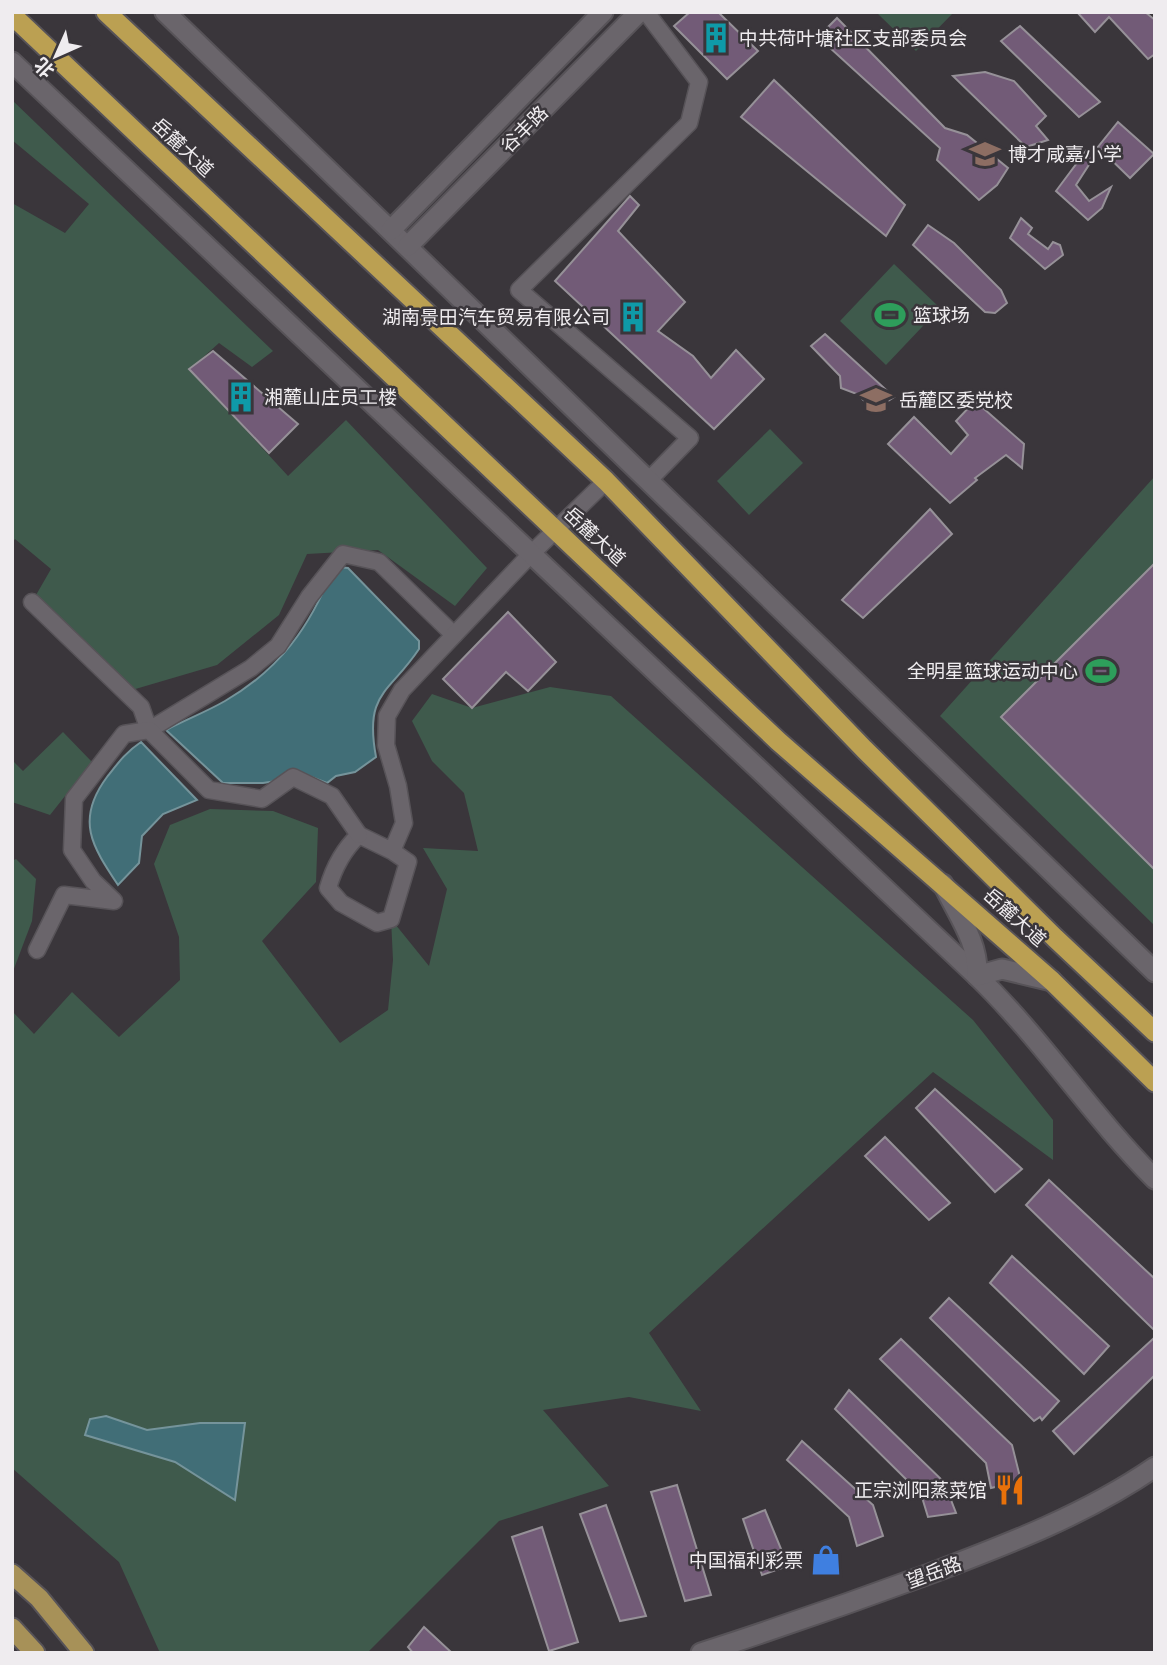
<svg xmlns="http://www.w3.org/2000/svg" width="1167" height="1665" viewBox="0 0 1167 1665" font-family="'Public Sans','Noto Sans SC',sans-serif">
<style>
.green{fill:#3f5a4c}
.water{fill:#416e77;stroke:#75949b;stroke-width:2}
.building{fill:#725b77;stroke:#969198;stroke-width:2}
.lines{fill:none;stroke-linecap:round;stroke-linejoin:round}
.minor-casing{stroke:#575358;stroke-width:19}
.tertiary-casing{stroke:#575358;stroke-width:23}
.primary-casing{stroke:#575358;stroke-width:23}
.trunk-casing{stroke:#575358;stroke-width:23}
.minor{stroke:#6a656b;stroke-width:16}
.tertiary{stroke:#6a656b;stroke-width:19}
.primary{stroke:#a79158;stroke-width:19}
.trunk{stroke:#bba052;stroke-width:19}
.labels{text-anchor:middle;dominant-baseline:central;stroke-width:5;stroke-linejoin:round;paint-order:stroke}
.poi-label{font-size:19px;fill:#efecef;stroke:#3a363b;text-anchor:start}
.street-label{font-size:19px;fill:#efecef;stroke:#3a363b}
</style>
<rect width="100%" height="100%" fill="#3a363b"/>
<g class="green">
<polygon points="876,12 954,12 916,51"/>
<polygon points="12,100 273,351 252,367 219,343 190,369 288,476 346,420 487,568 455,606 378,550 307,554 279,615 217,665 132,690 32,602 51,569 15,539 12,543 12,203 65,233 89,204 12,140"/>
<polygon points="894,264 940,308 886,365 840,321"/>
<polygon points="770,429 803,463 749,515 717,481"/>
<polygon points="1155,476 1155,926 940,716"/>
<polygon points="550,687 611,696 973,1020 1053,1120 1053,1160 933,1072 649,1333 701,1411 629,1397 543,1410 609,1486 499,1521 367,1653 160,1653 119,1562 12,1468 12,1011 34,1034 72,992 119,1037 180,980 179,937 154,864 170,825 210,809 273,811 318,828 316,882 262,941 340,1043 388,1010 393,960 391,919 429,966 447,889 423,848 478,851 464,793 432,761 412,721 432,694 472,708"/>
<polygon points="63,732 92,762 50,815 12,802 12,760 23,771"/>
<polygon points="16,859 36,879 32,921 12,974 12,861"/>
</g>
<g class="water">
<path d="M338,567L348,568L419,641V649C389,694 364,692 376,757L355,772L336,776L327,783L309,776L263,783H223L166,730C185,720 206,712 225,701C280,669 310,627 333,569Z"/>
<path d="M141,742L197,800L163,814L142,836L139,863L118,885C92,846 75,820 107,777C118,763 126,752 141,742Z"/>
<polygon points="106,1416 147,1430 200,1423 245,1423 235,1500 175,1462 85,1435 90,1419"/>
</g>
<g class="building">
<polygon points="690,12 718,12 758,51 727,79 674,26"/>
<polygon points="1077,12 1145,12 1155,20 1155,54 1148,59 1109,17 1095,32"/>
<polygon points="837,18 945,128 967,135 1008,168 997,185 979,200 937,160 940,148 818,37"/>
<polygon points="1020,26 1100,102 1079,117 1001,41"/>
<polygon points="985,72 1014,81 1046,116 1036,126 1048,140 1026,147 953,76"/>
<polygon points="774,80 905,205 886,236 741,117"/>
<polygon points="1118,122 1154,154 1130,178 1098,147"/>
<polygon points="1086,151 1094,157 1076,185 1089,201 1111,187 1102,208 1088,220 1056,191"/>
<polygon points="630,196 639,205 618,231 685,302 658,331 693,356 711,378 736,350 764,379 714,429 555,281"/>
<polygon points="1021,218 1032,228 1028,234 1048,249 1053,242 1060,245 1063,255 1045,269 1010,238"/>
<polygon points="928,225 954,243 1001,290 1007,303 995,313 985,312 913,245"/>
<polygon points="825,334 894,397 874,410 857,394 841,388 840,376 811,346"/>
<polygon points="213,351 298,424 269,453 189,369"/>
<polygon points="975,401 1024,444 1022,468 1006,455 975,478 977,480 950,503 888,444 914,417 951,454 968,435 956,421"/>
<polygon points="930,509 952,534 863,618 842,600"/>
<polygon points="1155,563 1155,870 1001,717"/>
<polygon points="508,612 556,662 528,691 506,672 472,708 443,679"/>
<polygon points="935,1089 1022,1169 995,1192 916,1108"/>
<polygon points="885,1137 950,1203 929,1220 865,1156"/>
<polygon points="1049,1180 1155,1279 1155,1331 1026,1205"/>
<polygon points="1012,1256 1109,1346 1084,1374 990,1283"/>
<polygon points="949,1298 1059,1401 1042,1420 1040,1417 1034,1421 930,1318"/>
<polygon points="1155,1337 1155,1375 1074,1454 1053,1431"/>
<polygon points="901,1339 1012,1445 1021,1481 991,1488 986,1463 880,1359"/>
<polygon points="849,1390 944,1482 956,1513 928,1517 921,1494 835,1409"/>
<polygon points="802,1441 873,1505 883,1536 857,1546 849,1517 787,1460"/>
<polygon points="677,1485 711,1595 685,1601 651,1492"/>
<polygon points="606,1505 646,1616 620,1621 580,1514"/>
<polygon points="765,1510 788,1566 762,1575 743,1519"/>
<polygon points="542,1527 578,1642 549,1651 512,1537"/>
<polygon points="424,1627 452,1653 413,1653 408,1647"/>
</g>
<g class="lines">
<g class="minor-casing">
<g id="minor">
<polyline points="646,12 699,82 689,123 519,290 690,438 649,480"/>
<polyline points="32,602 141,707 149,730 251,668 278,646 309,597 343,554 379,562 454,635"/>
<path d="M392,851L359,835C343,850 334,867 328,888L341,903L377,923L391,919L408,862L392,851L404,823L398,786L386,745L387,716L402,690L531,554L606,481"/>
<polyline points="37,950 64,895 114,901 93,881 72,850 74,799 124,734 149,730 209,790 262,799 293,777 332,796 359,835"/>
</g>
</g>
<g class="tertiary-casing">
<g id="tertiary">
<polyline points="165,12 1155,972"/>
<path d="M12,62L977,976C1042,1039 1091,1115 1155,1179"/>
<polyline points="391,230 603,12"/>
<polyline points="408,246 639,12"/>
<path d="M943,884C957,914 979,942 977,976L1002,969L1052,981"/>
<path d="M701,1653C778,1628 853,1602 929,1574C1008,1544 1085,1515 1155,1467"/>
</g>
</g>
<g class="primary-casing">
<g id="primary">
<polyline points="12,1574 39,1598 84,1653"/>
<polyline points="12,1628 35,1653"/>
</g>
</g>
<g class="trunk-casing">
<g id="trunk">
<polyline points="106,12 606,481 864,749 1055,938 1155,1032"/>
<polyline points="12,15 778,741 1052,981 1155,1082"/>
</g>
</g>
<use href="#minor" class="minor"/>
<use href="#tertiary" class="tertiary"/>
<use href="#primary" class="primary"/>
<use href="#trunk" class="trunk"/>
</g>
<defs>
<g id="building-bare" transform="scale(2.415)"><path d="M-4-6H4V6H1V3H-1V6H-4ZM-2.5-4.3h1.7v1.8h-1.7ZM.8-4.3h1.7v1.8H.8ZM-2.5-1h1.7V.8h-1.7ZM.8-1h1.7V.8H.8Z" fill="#0f9aa8" stroke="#3a363b" stroke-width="2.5" paint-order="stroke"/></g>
<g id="school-bare" transform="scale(2.415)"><path d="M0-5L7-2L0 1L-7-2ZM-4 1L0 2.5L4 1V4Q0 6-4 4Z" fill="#8d6e63" stroke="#3a363b" stroke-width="2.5" paint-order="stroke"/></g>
<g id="stadium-bare" transform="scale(2.415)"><path d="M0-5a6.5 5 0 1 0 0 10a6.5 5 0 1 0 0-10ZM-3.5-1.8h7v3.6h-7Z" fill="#2e9e5b" stroke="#3a363b" stroke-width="2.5" paint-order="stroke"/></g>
<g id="restaurant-bare" transform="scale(2.415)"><path d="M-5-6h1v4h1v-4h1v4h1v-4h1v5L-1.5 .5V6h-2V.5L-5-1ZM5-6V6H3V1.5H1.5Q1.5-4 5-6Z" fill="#e8710a" stroke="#3a363b" stroke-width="2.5" paint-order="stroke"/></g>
<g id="shop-bare" transform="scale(2.415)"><path d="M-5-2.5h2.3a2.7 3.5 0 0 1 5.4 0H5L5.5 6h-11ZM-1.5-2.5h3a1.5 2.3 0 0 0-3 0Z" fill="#3f7fe0" stroke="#3a363b" stroke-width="2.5" paint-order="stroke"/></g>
</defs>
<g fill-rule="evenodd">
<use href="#building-bare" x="716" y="38"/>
<use href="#school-bare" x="985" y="154"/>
<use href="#stadium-bare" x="890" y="315"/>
<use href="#building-bare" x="633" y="317"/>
<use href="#building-bare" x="241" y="397"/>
<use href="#school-bare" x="876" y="400"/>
<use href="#stadium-bare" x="1101" y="671"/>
<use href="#restaurant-bare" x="1010" y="1490"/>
<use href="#shop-bare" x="826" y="1560"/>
</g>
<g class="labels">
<g class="poi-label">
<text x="739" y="38">中共荷叶塘社区支部委员会</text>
<text x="1008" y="154">博才咸嘉小学</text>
<text x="913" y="315">篮球场</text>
<text x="610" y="317" text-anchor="end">湖南景田汽车贸易有限公司</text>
<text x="264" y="397">湘麓山庄员工楼</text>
<text x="899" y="400">岳麓区委党校</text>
<text x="1078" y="671" text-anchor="end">全明星篮球运动中心</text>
<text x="987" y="1490" text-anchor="end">正宗浏阳蒸菜馆</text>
<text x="803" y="1560" text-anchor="end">中国福利彩票</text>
</g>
<g class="street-label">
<text transform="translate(524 129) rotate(-45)">谷丰路</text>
<text transform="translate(183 147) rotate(43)">岳麓大道</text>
<text transform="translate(595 536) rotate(43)">岳麓大道</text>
<text transform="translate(1015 917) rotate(42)">岳麓大道</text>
<text transform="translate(934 1572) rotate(-20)">望岳路</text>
</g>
</g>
<rect width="1167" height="1665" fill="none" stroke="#efecef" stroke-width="28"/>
<g transform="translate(56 56) rotate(225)" stroke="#3a363b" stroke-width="5" paint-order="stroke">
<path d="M0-5L12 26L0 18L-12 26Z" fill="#efecef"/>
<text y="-10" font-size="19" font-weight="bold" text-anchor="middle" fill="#efecef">北</text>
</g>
</svg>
